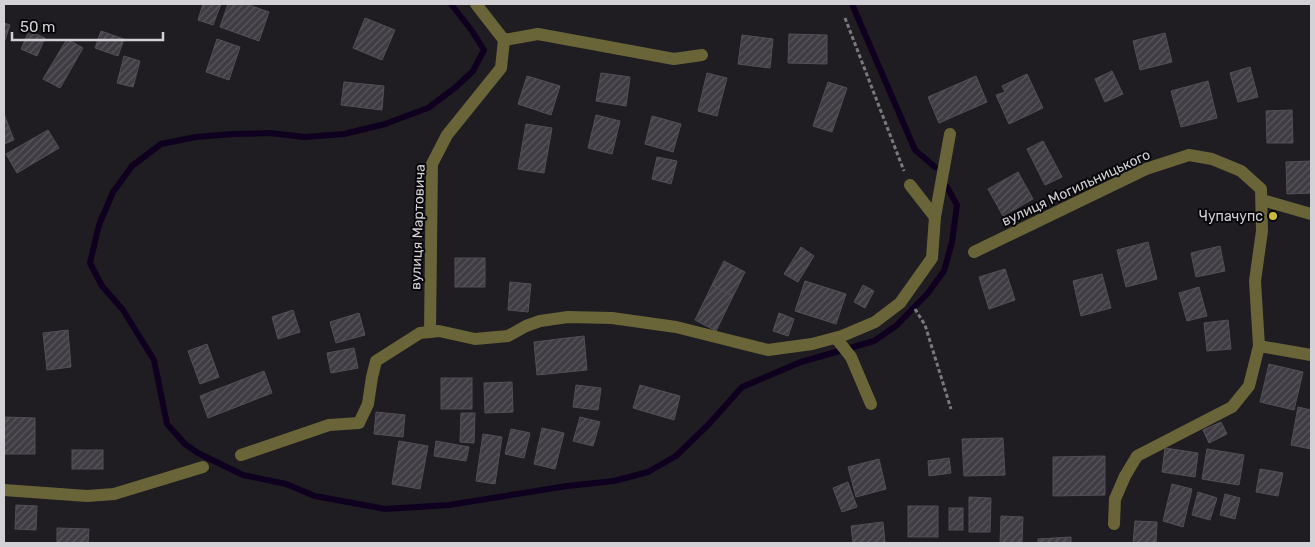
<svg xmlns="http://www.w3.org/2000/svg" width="1315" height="547" viewBox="0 0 1315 547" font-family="Rubik,sans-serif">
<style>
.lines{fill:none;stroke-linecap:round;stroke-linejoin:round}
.stream{stroke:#10001f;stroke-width:6}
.building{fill:url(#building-hatch);stroke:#534f56}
.path{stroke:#7b787e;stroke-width:3;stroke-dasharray:4 2.5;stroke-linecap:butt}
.minor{stroke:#696538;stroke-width:12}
.poi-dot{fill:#c8bb3b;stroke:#08070a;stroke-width:2}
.labels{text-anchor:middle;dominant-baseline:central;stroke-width:4;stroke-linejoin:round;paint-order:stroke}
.street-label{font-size:14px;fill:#d3d1d6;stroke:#08070a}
.poi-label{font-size:14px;fill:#d3d1d6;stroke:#08070a;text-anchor:end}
</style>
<defs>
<pattern id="building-hatch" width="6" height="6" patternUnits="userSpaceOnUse" patternTransform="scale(1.25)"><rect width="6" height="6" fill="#3f3c43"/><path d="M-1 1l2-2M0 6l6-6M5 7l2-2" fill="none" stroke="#5a575d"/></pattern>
</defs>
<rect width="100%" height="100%" fill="#1f1c22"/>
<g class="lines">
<g class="stream">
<polyline points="451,4 472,31 484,50 473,71 456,87 428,108 385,124 344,134 305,137 270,133 233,134 196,137 161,144 132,166 113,192 99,225 90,263 102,286 123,310 154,360 167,424 185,444 198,453 243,475 286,484 315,496 385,509 449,505 567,486 614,481 648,472 676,456 709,424 742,387 801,362 874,341 896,326 928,293 944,271 952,242 957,205 947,187"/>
<polyline points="852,4 915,150 935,167"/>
</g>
</g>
<g class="building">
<polygon points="203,4 221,4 213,25 198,20"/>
<polygon points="228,4 246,4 269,12 259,41 220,27"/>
<polygon points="365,18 395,30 382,60 353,48"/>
<polygon points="4,23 10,25 4,43"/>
<polygon points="29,31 45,38 37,56 21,49"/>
<polygon points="101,31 124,39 118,56 95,48"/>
<polygon points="1165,33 1172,62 1140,70 1133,41"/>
<polygon points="789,34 827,35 827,64 788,63"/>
<polygon points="742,35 773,39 770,68 738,64"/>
<polygon points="67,39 83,48 60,88 43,79"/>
<polygon points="217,39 240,47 229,80 206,72"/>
<polygon points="124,56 140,61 133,87 117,83"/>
<polygon points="1250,67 1258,97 1238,102 1230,73"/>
<polygon points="1112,71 1123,94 1105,102 1095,79"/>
<polygon points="601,73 630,77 626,106 596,101"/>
<polygon points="707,73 727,78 717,116 698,111"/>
<polygon points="1027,74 1043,108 1009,124 996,95 1005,92 1002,86"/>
<polygon points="527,76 560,86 551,115 518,104"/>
<polygon points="976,76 987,102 939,123 928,97"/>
<polygon points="1208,81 1217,118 1181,127 1171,91"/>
<polygon points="344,82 384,86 382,110 341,105"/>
<polygon points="828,82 847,88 832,132 813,126"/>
<polygon points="1292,110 1293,143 1267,143 1266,111"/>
<polygon points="4,114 14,140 4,144"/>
<polygon points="596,115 620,121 612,154 588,148"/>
<polygon points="652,116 681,124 673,152 645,144"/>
<polygon points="526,124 552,128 544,173 518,169"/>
<polygon points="48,130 59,148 17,173 6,154"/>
<polygon points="1043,141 1062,177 1045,185 1027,149"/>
<polygon points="657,157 677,161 671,184 652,179"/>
<polygon points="1311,161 1311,193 1287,194 1286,162"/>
<polygon points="1018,172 1033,199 1003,216 988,189"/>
<polygon points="1148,242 1157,279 1126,287 1117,250"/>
<polygon points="1220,246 1225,271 1196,277 1191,253"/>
<polygon points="801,247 814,256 798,282 784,274"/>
<rect x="455" y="258" width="30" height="29"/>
<polygon points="724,261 745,272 733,296 712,285"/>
<polygon points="1005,269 1015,300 989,309 979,277"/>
<polygon points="1102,274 1111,308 1081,316 1073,281"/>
<polygon points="805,281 846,294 836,324 795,311"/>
<polygon points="510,282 531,284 528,312 508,310"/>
<polygon points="712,285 733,296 716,331 695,320"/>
<polygon points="863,285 874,291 865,308 854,302"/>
<polygon points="1199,287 1207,316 1187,321 1179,293"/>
<polygon points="293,310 300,332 278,339 272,317"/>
<polygon points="359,313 365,335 336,343 330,322"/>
<polygon points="779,313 794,319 788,336 773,331"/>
<polygon points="1228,320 1231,349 1207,351 1204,323"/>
<polygon points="68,330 71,367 47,370 43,333"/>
<polygon points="584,336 587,370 537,375 534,342"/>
<polygon points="207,344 219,377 200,384 188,351"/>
<polygon points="354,348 358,368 331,373 327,353"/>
<polygon points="1269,364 1303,372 1294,410 1260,402"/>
<polygon points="264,371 272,393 208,418 200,396"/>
<rect x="441" y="378" width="31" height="31"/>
<polygon points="512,382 513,412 485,413 484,383"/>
<polygon points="576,385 601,388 598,410 573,407"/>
<polygon points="640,385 680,396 674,420 633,408"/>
<polygon points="1298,407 1311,410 1311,449 1291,445"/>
<polygon points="376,412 405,415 403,437 374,434"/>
<polygon points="461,413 475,413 474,443 460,442"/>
<polygon points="4,417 35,418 35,454 4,454"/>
<polygon points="580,417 600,422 593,446 573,441"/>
<polygon points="1221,422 1227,434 1209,443 1203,430"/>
<polygon points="542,428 564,433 555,469 534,464"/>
<polygon points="511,429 530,433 524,458 505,454"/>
<polygon points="483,434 502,437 495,484 476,481"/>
<polygon points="1003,438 1005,475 964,476 962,439"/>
<polygon points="399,441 428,446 420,489 392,484"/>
<polygon points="436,441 469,447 466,461 434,456"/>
<polygon points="1165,448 1198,453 1195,477 1162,472"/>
<polygon points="1207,449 1244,455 1239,485 1202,479"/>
<rect x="72" y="450" width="31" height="19"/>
<polygon points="1105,456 1105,495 1053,496 1053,457"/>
<polygon points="949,458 951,473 929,476 928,461"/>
<polygon points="879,459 886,489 856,497 848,467"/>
<polygon points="1260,469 1283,473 1278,496 1256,492"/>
<polygon points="848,482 857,507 842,512 833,488"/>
<polygon points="1172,484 1192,489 1183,527 1163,521"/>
<polygon points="1198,492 1217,498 1210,520 1192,515"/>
<polygon points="1225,494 1240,498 1235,519 1220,515"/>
<polygon points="969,497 991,498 990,532 969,532"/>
<polygon points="16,505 37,506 36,530 15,529"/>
<rect x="908" y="506" width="30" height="31"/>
<rect x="949" y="508" width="14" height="22"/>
<polygon points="1001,516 1023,517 1022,543 1000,543"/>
<polygon points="1135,521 1157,522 1156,543 1133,543"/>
<polygon points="883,522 885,543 853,543 851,526"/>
<polygon points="57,528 89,529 88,543 57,543"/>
<polygon points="1071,537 1071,543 1038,543 1038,539"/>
</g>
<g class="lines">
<g class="path">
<polyline points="845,18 904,171"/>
<polyline points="915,309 925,325 951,409"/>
</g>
<g class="minor">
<polyline points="504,40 538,34 674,59 702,55"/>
<polyline points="1262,200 1311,214"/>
<polyline points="935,217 950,134"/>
<polyline points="974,252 1146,169 1189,155 1212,159 1241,171 1261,189 1262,231 1255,281 1259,346 1311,355"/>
<polyline points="430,332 432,164 447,135 501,68 504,40 476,4"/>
<polyline points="836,338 851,357 871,404"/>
<polyline points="241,455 329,425 359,423 368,404 372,377 376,361 420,333 439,331 475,339 508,336 526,326 540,321 568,317 612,318 676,327 768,350 812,344 842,336 875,322 900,303 932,258 935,217 910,185"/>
<polyline points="4,490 87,496 114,494 203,467"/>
<polyline points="1114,524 1115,499 1125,476 1137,456 1232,407 1249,386 1259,346"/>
</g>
</g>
<circle class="poi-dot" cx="1273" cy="216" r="5"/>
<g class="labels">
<g class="street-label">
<text transform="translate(1076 188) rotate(-25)">вулиця Могильницького</text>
<text transform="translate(418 227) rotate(-88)">вулиця Мартовича</text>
</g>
<g class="poi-label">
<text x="1263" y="216">Чупачупс</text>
</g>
</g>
<rect width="1315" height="547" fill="none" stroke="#d3d1d6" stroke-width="10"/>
<path d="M12 32v8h151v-8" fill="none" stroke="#d3d1d6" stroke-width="2.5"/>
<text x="20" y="32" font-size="15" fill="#d3d1d6" stroke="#08070a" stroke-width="4" paint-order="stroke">50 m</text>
</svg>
